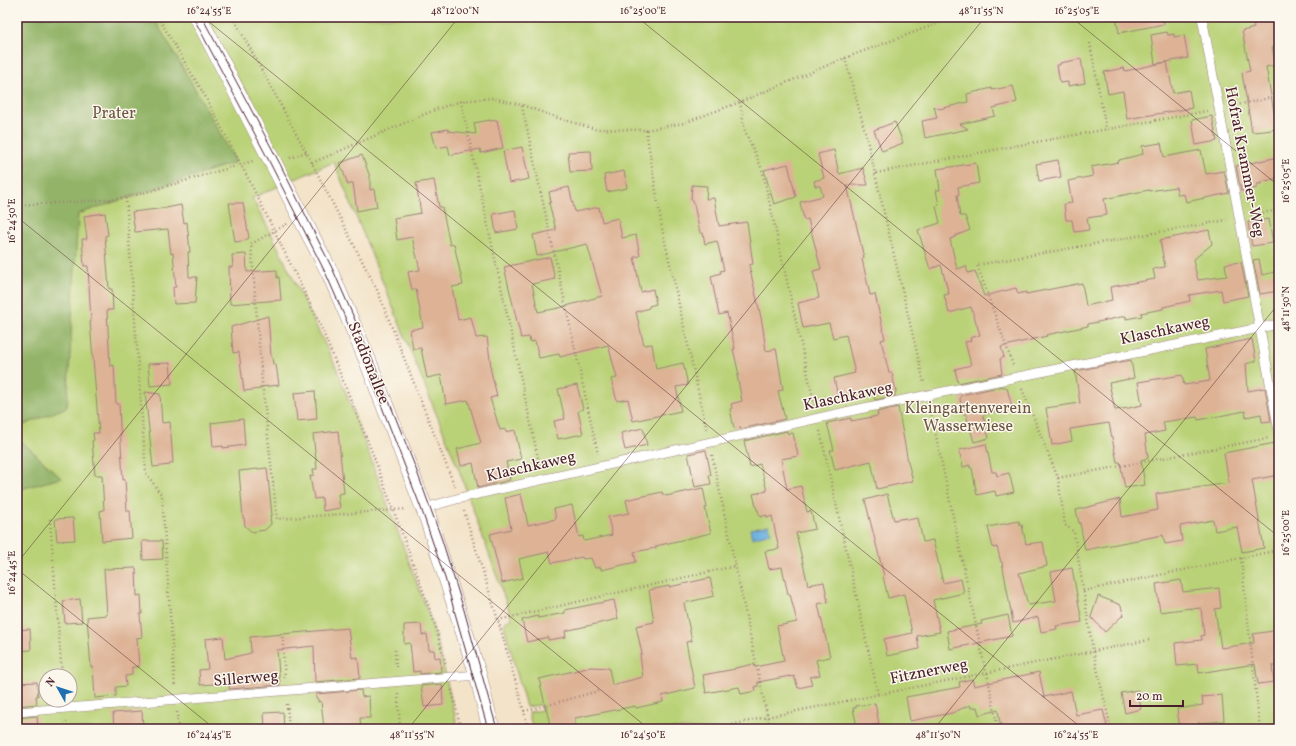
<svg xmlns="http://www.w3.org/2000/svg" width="1296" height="746" viewBox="0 0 1296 746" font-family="Vollkorn,serif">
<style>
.green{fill:#bad277;stroke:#827851;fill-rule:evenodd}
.forest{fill:#93b468;stroke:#6e6a4a}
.water{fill:#69b1e0;stroke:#5a6886}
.building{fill:#ddb295}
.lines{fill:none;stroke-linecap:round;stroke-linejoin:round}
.service-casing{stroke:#9e817a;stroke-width:10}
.minor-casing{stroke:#9e817a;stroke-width:18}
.path{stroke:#9e817a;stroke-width:2.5;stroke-dasharray:1 3;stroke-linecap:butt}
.service{stroke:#fff;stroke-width:9}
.minor{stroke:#fff;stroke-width:17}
.tram{stroke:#4a1f2b;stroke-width:1}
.ticks{fill:none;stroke:#4a1f2b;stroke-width:1;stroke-opacity:0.45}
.labels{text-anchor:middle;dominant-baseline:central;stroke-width:3;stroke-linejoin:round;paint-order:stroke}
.park-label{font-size:16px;fill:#6c5542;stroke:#fbf7ec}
.street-label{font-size:16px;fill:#4a1f2b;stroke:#fbf7ec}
.neatline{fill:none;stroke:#4a1f2b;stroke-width:1.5}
.ticks-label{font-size:10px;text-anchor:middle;fill:#4a1f2b}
</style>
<rect width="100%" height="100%" fill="#fbf7ec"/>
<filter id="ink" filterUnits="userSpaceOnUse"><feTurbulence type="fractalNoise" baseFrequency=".025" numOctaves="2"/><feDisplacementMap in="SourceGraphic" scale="8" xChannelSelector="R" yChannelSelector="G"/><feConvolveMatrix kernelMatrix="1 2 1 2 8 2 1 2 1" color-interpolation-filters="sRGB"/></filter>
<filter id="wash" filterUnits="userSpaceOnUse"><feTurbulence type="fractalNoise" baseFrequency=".012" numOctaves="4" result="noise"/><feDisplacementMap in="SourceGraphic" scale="16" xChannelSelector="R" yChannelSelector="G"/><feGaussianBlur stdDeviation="0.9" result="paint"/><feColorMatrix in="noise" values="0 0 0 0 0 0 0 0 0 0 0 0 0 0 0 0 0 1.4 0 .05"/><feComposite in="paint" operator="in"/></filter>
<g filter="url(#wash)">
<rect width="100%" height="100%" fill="#f3e3c8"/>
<path class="green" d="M17,17H1279V729H533L529,715L530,712L542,710L540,705L526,707L504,625L506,621L512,619L459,470L334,162L252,198L271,233L337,369L430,618L441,656L458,729H17ZM46,676H70V700H46Z"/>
<g class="forest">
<polygon points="17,17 153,17 190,80 236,162 78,214 67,407 17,428"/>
<polygon points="17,437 61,478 17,490"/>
</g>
<polygon class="water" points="769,525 771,533 752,538 750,529"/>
<g id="blocks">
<g class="building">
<polygon points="1116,17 1163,17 1164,24 1119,33"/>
<polygon points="1253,20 1279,23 1279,46 1272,47 1276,65 1266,67 1277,129 1265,131 1252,132 1242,73 1250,71 1242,31 1254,28"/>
<polygon points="1167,32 1168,35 1174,34 1174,37 1184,35 1188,58 1155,64 1151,35"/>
<polygon points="1081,59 1085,83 1068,86 1068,82 1060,83 1057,65 1060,65 1060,63"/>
<polygon points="1167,62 1173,93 1189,90 1192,108 1127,119 1123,91 1108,94 1104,72 1124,68 1125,71"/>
<polygon points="1013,86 1017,102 993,108 995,116 960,124 968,129 925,138 922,121 937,118 934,106 939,109 968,102 967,94 992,88 992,90"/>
<polygon points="1212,116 1217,141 1196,145 1192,120"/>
<polygon points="490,120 490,121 497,120 503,148 481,153 480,149 450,155 448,146 436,148 432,132 448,129 448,131 476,134 474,123"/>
<polygon points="895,122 903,143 882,151 874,130"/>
<polygon points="1161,143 1164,157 1201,150 1206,174 1224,171 1229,193 1186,202 1184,194 1178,195 1176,187 1149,191 1149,190 1104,199 1107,215 1087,218 1089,230 1074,232 1072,220 1066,220 1064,204 1072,203 1068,181 1093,176 1091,167 1119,162 1119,160 1143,154 1142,146"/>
<polygon points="522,147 529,179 509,183 503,151"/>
<polygon points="834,150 839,174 863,168 868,185 847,185 864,258 862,259 870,295 875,294 885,339 881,340 889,373 892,373 896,392 895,393 895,396 875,400 873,389 838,397 834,378 855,373 846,335 833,338 829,323 803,328 798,303 819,298 813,271 821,269 808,219 804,220 800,202 823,196 820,186 815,186 814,181 824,178 818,154"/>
<polygon points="591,151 592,171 570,172 568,152"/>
<polygon points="362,155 370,177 370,190 374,189 377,207 357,211 353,183 348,185 340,163"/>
<polygon points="1279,157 1279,178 1261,182 1261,184 1257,184 1257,188 1241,191 1236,166"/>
<polygon points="1058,160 1061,177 1039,181 1036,164"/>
<polygon points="976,163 979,183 958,187 959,195 957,195 960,216 965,216 970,230 955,236 955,237 950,239 957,269 966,266 968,273 975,271 984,296 1016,288 1018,294 1026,292 1026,294 1082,283 1086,306 1112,300 1110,287 1155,279 1153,269 1165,267 1160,240 1209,230 1212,244 1193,260 1198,280 1227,276 1225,264 1241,262 1248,296 1223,301 1221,290 1189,295 1190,301 1163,307 1163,309 1141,313 1142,316 1126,319 1126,316 1088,324 1088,326 1046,335 1047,336 1001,347 1004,357 1000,359 1002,374 958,383 955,369 971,365 965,342 971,341 970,338 980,335 971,307 949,313 944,295 949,294 941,265 930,269 918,230 940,223 936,206 939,205 936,190 940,190 937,169"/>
<polygon points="788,164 796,197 774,204 764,170"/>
<polygon points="624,171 627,188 607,192 604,175"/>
<polygon points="434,180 439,207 442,207 450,245 454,244 463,285 452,287 458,320 471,317 476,338 487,337 491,367 490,367 497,396 490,398 500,430 505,429 506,432 515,430 521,459 506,462 510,480 478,488 473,463 461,466 457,449 481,443 468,400 446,404 441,375 427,378 421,348 413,349 410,330 423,327 416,289 412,290 408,272 420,270 412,237 397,240 394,218 421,213 416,183"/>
<polygon points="692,185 707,186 706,199 714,198 719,226 747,222 753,264 749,265 762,322 766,351 776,349 777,353 783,390 778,391 785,419 741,429 741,427 734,428 730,409 732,408 731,404 742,401 737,375 739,375 733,349 735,349 727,313 719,315 711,276 721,273 720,271 724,270 717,241 705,244 703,233 700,233 693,200 691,200"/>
<polygon points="569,187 575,212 599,207 602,222 618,218 622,238 636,235 640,256 634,257 641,292 653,289 656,304 649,306 649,308 636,312 644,345 652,344 656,369 683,363 688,385 676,387 681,411 633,421 628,399 617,401 611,379 617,378 608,345 560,357 559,354 539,358 535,341 530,342 529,337 521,338 504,267 550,257 555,279 532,284 538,312 559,308 602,296 587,244 537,256 533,235 556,230 549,203 551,202 549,192"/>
<polygon points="229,203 243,203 249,238 243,241 235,242"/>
<polygon points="181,205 184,223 187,222 190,252 188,252 189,277 197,277 195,303 174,304 173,287 176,287 173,253 171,254 168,229 135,232 132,212 166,208"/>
<polygon points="515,210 518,229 496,233 493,214"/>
<polygon points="105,213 108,235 105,236 109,289 112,289 113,310 107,310 110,366 114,365 116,404 119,404 120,426 123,480 125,479 127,511 130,511 132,538 102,541 100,511 104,510 102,475 95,475 92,441 94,440 93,433 99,433 90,322 91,322 88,266 84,266 82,239 87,239 84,216"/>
<polygon points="1269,219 1273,243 1252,246 1248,222"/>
<polygon points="246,254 247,272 277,270 277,278 279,277 281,300 230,304 229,267 233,267 232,255"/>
<polygon points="1259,259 1262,275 1279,271 1279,291 1260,294 1253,260"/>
<polygon points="268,316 271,357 272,357 273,364 276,364 279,385 260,387 260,389 244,391 239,352 233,353 231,327"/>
<polygon points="1252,339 1256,361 1246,364 1248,391 1265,388 1271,421 1262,422 1261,414 1246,417 1245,411 1198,420 1197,417 1163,422 1165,431 1145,435 1148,458 1141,460 1145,485 1125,488 1120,462 1117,462 1109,423 1070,429 1072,441 1052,445 1046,408 1080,403 1075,371 1131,360 1134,378 1109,383 1115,410 1129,408 1142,405 1138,382 1182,375 1184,385 1210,381 1205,349"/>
<polygon points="170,363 172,384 150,386 148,364"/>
<polygon points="577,385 583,409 578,411 583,434 558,439 554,421 565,419 558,389"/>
<polygon points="1004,386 1005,388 1007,388 1012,407 983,415 989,438 974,442 966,414 962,414 960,398 961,397 961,395"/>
<polygon points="315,391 317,419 297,421 294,393"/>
<polygon points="145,392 160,394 162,423 170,422 173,463 170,463 170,465 153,467"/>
<polygon points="898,407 908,462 913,481 877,489 871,461 835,470 830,450 834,450 827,423 851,418 851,421 878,416 877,412"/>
<polygon points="243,419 245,445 223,448 223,446 213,447 211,423"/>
<polygon points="643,428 647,445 625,450 621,433"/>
<polygon points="338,431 344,493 338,494 340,508 323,511 322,498 314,499 310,476 314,475 313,469 317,469 313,434"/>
<polygon points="787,431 788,434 793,433 798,456 781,459 787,489 801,486 807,512 811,511 815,529 796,533 808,585 824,582 828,602 818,604 830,657 816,660 820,675 810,677 812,685 798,688 794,676 790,677 790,676 758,682 758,686 755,687 756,691 741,694 739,687 706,693 703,675 735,669 735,668 754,664 755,667 784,661 777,626 797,622 790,594 788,594 782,567 769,569 765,551 779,549 772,516 767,518 767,515 760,517 758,510 757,510 753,494 767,491 760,464 750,467 744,441"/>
<polygon points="1275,443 1279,475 1252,480 1264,548 1242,552 1237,527 1215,531 1213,520 1180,526 1182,541 1165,544 1163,535 1085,550 1081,528 1080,523 1079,523 1076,510 1120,499 1122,517 1158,510 1156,494 1229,483 1224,453"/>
<polygon points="986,444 992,472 996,472 997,476 1009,473 1014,492 996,496 995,491 977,495 972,468 970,468 970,465 963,467 959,450"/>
<polygon points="706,450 711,475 709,475 711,484 695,487 688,454"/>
<polygon points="267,468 272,515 270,515 271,524 265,530 252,532 245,526 244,518 243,518 239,471"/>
<polygon points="703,488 707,508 705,508 711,533 656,546 656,548 634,552 636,562 601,570 601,567 595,568 591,558 583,559 582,557 552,563 549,552 519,559 523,578 502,583 490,534 511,529 505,498 521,494 528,525 556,519 554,509 572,505 579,537 583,536 584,541 612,535 608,517 629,513 626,500 662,492 663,495 666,495 666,496"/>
<polygon points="887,494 894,520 907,518 907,520 918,518 923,542 933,540 943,583 961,579 964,593 933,600 940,632 917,636 919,649 887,656 884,639 912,633 904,594 888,598 883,576 884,576 865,500"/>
<polygon points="73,518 75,540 57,541 55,519"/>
<polygon points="1019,521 1020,525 1022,525 1026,544 1043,542 1047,566 1019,573 1028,605 1056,601 1051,572 1072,568 1082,622 1056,626 1057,629 1041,632 1038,617 1013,623 1002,562 1001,562 997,547 993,548 988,527"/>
<polygon points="142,541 162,541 163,559 143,560"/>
<polygon points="136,568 137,596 141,595 142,614 140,614 142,637 137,638 139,667 132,667 132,675 125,676 126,686 116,687 116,696 95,698 93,667 91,667 87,617 107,615 104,569"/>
<polygon points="710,578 714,596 684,603 692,641 686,642 695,688 662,696 663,702 636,708 635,706 575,718 575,725 560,729 551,729 539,679 591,667 609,668 612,685 643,677 640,655 642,654 636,626 654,622 649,590 669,586 669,587"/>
<polygon points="1181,580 1183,592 1219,588 1221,608 1215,609 1221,648 1254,643 1253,634 1279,630 1279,666 1272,666 1274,682 1258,684 1255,664 1199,673 1198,664 1177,666 1175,643 1202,640 1201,636 1204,635 1201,608 1191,609 1191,608 1160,612 1156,584"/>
<polygon points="1098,596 1121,605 1123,615 1105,632 1091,617"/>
<polygon points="80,599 82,622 65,623 63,601"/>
<polygon points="614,600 618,619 565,631 566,637 548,640 548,637 527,642 522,620 538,616 538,618 565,613 565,610"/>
<polygon points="1008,615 1012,636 950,649 947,631 982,624 981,621"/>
<polygon points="421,624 422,635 427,634 429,650 434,650 435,658 440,657 441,672 420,674 420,671 413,672 410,643 404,644 404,625"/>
<polygon points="348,628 352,658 358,657 360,678 315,682 314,646 277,650 280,685 229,689 229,683 200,685 199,670 208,669 205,639 223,637 225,659 251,653 250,637"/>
<polygon points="30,629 31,650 17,651 17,630"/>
<polygon points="1039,672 1044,697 1071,691 1076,715 1103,710 1107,726 1105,727 1106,729 1001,729 998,710 979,715 977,707 971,708 970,705 952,713 910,721 906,697 960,687 959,682 972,679 974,686"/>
<polygon points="37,682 38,696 36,696 37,704 17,706 17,683"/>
<polygon points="442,684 443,705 424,707 421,686"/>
<polygon points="361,690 362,697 369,696 370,718 360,718 361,729 324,729 321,701 318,702 318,698 316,698 316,694"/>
<polygon points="1138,690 1141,709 1125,713 1121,693"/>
<polygon points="1222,695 1224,721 1198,723 1199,729 1180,729 1177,709 1203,705 1202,697"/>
<polygon points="875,703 879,724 860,728 859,726 857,727 853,708 856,708 856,706"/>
<polygon points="142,711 143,729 114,729 113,713"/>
<polygon points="283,712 284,729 265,729 264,713"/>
<polygon points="37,716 38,729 17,729 17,718"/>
</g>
</g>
</g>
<g filter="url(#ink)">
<use href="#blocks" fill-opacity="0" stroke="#9e817a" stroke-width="1"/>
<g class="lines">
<g class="service-casing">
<g id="service">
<polyline points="1202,17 1279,431"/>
<polyline points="425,508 460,498 859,409 1279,324"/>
<polyline points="17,712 478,675"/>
</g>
</g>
<g class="minor-casing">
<polyline id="minor" points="198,17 330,273 367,359 428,518 478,675 491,729"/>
</g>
<g class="path">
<polyline points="158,17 205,96 253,188 319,322 371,449 433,618 446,665"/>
<polyline points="233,17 312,163 378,292 455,487"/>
<polyline points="1090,43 1106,129"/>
<polyline points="845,58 865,131 924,383"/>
<polyline points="461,101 540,467"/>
<polyline points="740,102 745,131 762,169 815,407"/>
<polyline points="522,106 598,454"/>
<polyline points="1232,106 1279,96"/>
<polyline points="646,130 662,228 707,431"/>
<polyline points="290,158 306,152"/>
<polyline points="312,163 437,109 461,101 493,98 522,105 558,118 595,129 646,130 684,123 740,102 845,58 955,17"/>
<polyline points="876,173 1009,147 1207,111"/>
<polyline points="126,198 146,473 162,496 175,687"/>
<polyline points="17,205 59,203 126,198 253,161"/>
<polyline points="1251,215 1279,210"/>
<polyline points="287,224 251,244 262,382 277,519 406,509"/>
<polyline points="1013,365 977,265 1227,220"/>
<polyline points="1022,389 1058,478 1065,525 1074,532 1093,651 1111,729"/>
<polyline points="930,407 986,673"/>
<polyline points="820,431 878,694"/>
<polyline points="712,455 770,729"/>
<polyline points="1058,478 1269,438"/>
<polyline points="464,511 498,620 524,711 528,729"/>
<polyline points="50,519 62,676"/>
<polyline points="1241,558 1260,729"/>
<polyline points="1083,591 1279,550"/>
<polyline points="498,620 735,566"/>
<polyline points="282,633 285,679"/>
<polyline points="395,650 396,669"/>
<polyline points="987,673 998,729"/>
<polyline points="452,690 461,729"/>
<polyline points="398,694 400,729"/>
<polyline points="287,704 289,729"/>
<polyline points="524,711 541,707 598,691"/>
<polyline points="177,712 178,729"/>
<polyline points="66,722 66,729"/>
<polyline points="713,729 767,717 1149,640"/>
</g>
<use href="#service" class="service"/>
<use href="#minor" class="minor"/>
<g class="tram">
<polyline points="193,17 267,157 326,274 365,363 421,508 445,578 488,729"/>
<polyline points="202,17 279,162 333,270 373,361 416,469 442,540 464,610 497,729"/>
</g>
</g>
</g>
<path class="ticks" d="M203,17L1083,729M637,17L1279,537M1071,17L1279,186M17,217L649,729M17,563L459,17M17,569L215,729M408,729L985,17M934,729L1279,303"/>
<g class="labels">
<g class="park-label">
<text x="114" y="114">Prater</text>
<text x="968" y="409">Kleingartenverein<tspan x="968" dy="18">Wasserwiese</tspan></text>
</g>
<g class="street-label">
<text transform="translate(1244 162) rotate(79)">Hofrat Krammer-Weg</text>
<text transform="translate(1165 331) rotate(-12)">Klaschkaweg</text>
<text transform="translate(368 363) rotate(68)">Stadionallee</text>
<text transform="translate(848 397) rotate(-12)">Klaschkaweg</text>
<text transform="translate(531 467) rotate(-13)">Klaschkaweg</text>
<text transform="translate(929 672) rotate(-11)">Fitznerweg</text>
<text transform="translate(246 679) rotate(-5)">Sillerweg</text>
</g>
</g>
<rect width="1296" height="746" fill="none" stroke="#fbf7ec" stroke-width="44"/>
<g transform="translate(58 688) rotate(309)"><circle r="19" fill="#fbf7ec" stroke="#b4a19f"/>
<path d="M0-3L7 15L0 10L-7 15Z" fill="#1f6fb2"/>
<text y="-6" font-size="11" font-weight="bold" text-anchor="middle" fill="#4a1f2b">N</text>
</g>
<path d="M1130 700v6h53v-6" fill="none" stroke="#4a1f2b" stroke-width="2"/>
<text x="1136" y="700" font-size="12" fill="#4a1f2b" stroke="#fbf7ec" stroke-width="3" paint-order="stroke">20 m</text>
<rect x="22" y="22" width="1252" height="702" class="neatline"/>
<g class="ticks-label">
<text x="209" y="14">16°24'55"E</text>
<text x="455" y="14">48°12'00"N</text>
<text x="643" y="14">16°25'00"E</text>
<text x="981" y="14">48°11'55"N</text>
<text x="1077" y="14">16°25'05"E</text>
<text transform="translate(1285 181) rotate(-90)" y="4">16°25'05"E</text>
<text transform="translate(11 221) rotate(-90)" y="4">16°24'50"E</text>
<text transform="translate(1285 309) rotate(-90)" y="4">48°11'50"N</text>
<text transform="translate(1285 533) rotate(-90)" y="4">16°25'00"E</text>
<text transform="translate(11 573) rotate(-90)" y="4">16°24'45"E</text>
<text x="209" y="738">16°24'45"E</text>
<text x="412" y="738">48°11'55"N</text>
<text x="643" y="738">16°24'50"E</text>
<text x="938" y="738">48°11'50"N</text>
<text x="1076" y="738">16°24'55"E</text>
</g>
</svg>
